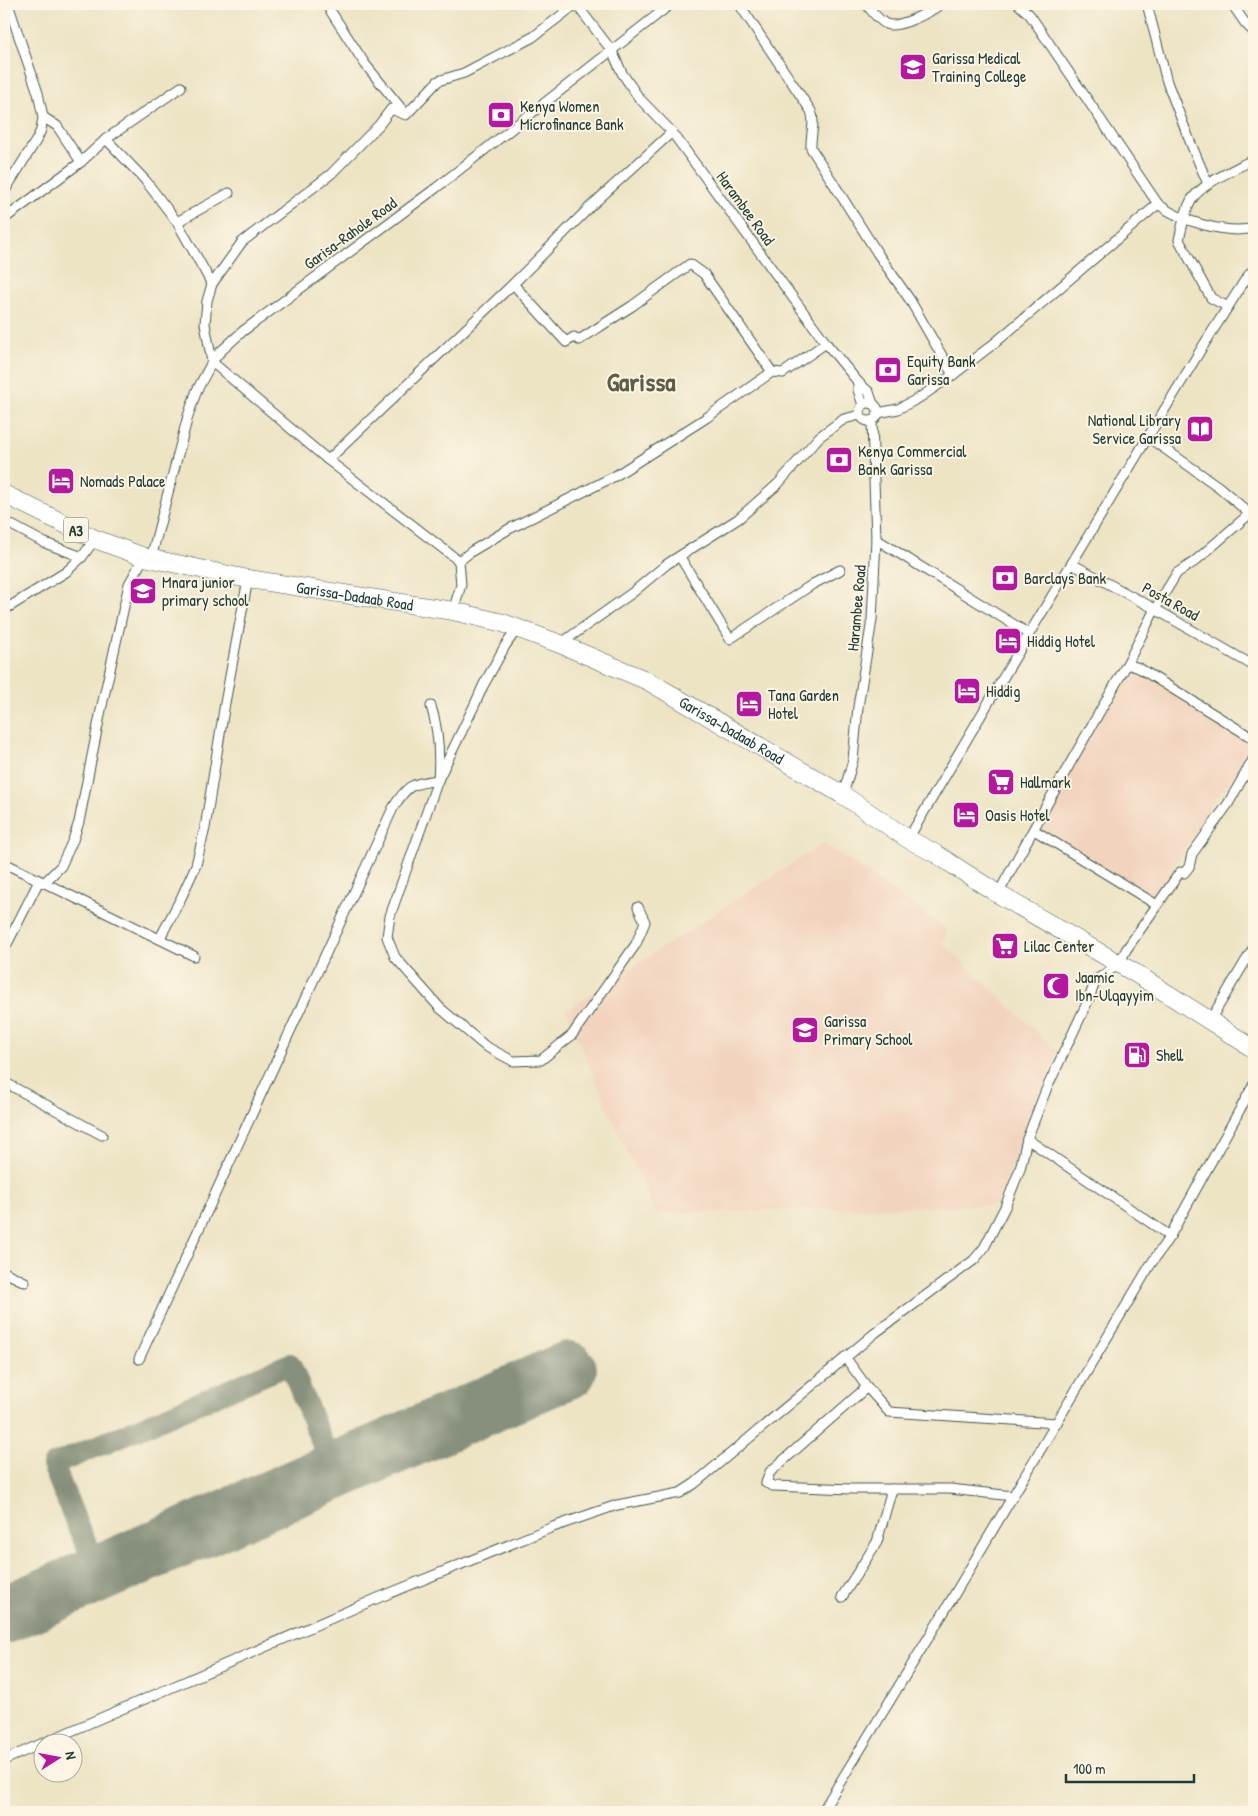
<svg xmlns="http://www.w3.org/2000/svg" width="1258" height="1816" viewBox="0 0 1258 1816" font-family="'Patrick Hand',sans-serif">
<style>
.built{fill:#f2d4be}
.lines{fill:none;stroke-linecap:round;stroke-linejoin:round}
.taxiway{stroke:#86907c;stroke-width:22}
.runway{stroke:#86907c;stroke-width:58}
.street-casing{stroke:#3e564a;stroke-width:11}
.highway-casing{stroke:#3e564a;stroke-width:19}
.street{stroke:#fff;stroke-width:9}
.highway{stroke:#fff;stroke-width:18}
.labels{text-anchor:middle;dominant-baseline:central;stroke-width:4;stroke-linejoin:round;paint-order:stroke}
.shield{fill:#fcf5e5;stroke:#617469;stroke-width:1}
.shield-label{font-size:15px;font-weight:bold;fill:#1f3d34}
.poi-label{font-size:16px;fill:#1f3d34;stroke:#fcf5e5;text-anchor:start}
.street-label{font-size:16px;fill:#1f3d34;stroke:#fcf5e5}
.town-label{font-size:26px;font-weight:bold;fill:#5c5e48;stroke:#fcf5e5}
</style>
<rect width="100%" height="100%" fill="#fcf5e5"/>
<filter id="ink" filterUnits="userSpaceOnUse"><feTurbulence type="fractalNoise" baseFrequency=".02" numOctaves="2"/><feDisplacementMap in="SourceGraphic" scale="10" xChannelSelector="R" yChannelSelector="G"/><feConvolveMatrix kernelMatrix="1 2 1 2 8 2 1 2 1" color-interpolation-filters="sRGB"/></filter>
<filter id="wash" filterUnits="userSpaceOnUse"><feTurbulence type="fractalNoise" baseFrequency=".0096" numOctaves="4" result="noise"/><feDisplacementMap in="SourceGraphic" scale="20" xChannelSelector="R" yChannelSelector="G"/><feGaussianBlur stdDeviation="1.12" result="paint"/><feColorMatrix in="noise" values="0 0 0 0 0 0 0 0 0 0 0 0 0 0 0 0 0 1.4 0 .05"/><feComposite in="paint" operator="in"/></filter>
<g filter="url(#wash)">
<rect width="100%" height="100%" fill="#ede4c4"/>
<g class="built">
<polygon points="1127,665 1254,740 1254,749 1212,803 1154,901 1036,829"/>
<polygon points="824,843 948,930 942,943 1057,1051 997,1205 656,1213 609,1112 566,1010"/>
</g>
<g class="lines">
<polyline class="taxiway" points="106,1558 89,1549 82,1536 53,1465 290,1364 324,1448 332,1453 342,1456"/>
<polyline class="runway" points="4,1615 568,1370"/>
</g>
</g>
<g filter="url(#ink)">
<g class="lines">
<g class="street-casing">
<g id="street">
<polyline points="326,4 365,64 405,113"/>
<polyline points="576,4 612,51 622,73 639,98 672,132 826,343 858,382 869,392 873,404"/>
<path d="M739,4L811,111C816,123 810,135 811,148L878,254L910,300L953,375"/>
<path d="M866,4C871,10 878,20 886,24C899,29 930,12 941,4"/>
<path d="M1018,4L1030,15L1158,204C1180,221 1227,235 1254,228"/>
<polyline points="1147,4 1167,82 1191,144 1208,184"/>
<polyline points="1232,4 1245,23 1254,32"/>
<polyline points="43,117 57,126 81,162"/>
<polyline points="106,139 145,180 177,222 229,193"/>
<polyline points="4,192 37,139 41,130 43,117 38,93 8,4"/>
<polyline points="4,219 81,162 106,139 181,87"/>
<polyline points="177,222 212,284"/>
<polyline points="513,284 566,342 574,337 579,340 632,306 690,264 704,274 772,372"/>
<path d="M1228,307L1211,298L1179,240C1182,227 1185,210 1192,199C1204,182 1236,169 1254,159"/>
<polyline points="858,382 858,390 863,405"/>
<circle cx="869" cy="412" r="9"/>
<polyline points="878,413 898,409 919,398 953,375 996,342 1158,204"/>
<polyline points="1148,437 1219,487 1250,514"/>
<polyline points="328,460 513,284 591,206 672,132"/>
<polyline points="4,521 45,543 82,557"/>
<polyline points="876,539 1029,634"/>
<polyline points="680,557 730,639 813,584 840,570"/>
<polyline points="151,558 188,416 197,390 212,362 220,352 243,331 436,188 671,4"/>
<polyline points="459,561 328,460 212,362 205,324 207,301 212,284 242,242 331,174 379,125 391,109 406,115 438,81 464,73 533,37 576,4"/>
<polyline points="1072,564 1155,609 1254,666"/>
<polyline points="4,610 66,572 82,557 95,539"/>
<polyline points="453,611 461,585 459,561 472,551 509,529 615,476 706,418 772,372 783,373 826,343"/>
<polyline points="517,629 505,646 483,686 475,704 438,780 390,916 387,937 395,957 440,1008 485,1046 513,1061 541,1060 572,1035 636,944 645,922 638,907"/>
<polyline points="560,644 632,593 667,564 738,519 778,484 819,437 844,419 860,415"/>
<polyline points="1127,664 1155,609 1177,573 1194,562 1254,510"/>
<polyline points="843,795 853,760 858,707 872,620 876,539 872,421"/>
<polyline points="1034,830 1157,905"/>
<polyline points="908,839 1029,634 1203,346 1247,277 1254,269"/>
<polyline points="4,863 194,956"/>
<polyline points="44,883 61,866 73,840 79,822 101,710 129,584 144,557"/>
<polyline points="998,894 1056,788 1127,664 1139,668 1254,739"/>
<polyline points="160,938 182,896 196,865 205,828 225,703 248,579"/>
<polyline points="4,950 39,881"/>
<polyline points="1209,1022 1254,947"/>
<polyline points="4,1082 102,1135"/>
<polyline points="1027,1139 1170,1236"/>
<polyline points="4,1272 25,1282"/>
<polyline points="845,1357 867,1387 889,1412 1057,1423"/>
<path d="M139,1359L393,808C408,784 411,784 438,780C440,754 439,731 431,706"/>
<polyline points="867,1387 770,1472 766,1483 773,1486 852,1489 950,1489 1013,1496"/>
<polyline points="842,1597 877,1542 892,1489"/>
<polyline points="4,1760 378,1598 553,1527 617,1505 680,1493 694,1484 875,1333 974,1260 984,1248 1005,1207 1020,1169 1027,1139 1046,1090 1088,1001 1096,980 1119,964 1126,950 1180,872 1184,873 1189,867 1192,854 1228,804 1254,758"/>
<polyline points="822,1812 944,1612 1149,1267 1170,1236 1254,1084"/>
</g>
</g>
<g class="highway-casing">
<g id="highway">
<path id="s1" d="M4,494L95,539L144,557L248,579L453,611L503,623L560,644L648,681L843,795L908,839L936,854L998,894L1135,973L1254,1049"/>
</g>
</g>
<use href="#street" class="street"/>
<use href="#highway" class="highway"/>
</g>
</g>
<defs>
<g id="university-square" transform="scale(1.4375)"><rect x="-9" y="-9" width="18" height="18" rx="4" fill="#b5179e" stroke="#fcf5e5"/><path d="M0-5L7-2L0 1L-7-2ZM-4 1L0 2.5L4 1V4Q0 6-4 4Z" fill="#fff"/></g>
<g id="bank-square" transform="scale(1.4375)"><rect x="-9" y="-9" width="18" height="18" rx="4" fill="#b5179e" stroke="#fcf5e5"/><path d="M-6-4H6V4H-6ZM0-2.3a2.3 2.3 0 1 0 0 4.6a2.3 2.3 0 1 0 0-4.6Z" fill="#fff"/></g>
<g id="library-square" transform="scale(1.4375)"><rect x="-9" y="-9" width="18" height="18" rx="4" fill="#b5179e" stroke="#fcf5e5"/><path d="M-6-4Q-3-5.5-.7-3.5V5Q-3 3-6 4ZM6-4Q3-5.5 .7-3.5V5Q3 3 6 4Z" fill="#fff"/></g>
<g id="hotel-square" transform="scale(1.4375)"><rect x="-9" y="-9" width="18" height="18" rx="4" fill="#b5179e" stroke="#fcf5e5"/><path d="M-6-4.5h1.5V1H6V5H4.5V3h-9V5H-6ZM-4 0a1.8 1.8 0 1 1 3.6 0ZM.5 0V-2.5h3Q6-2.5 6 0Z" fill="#fff"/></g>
<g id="school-square" transform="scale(1.4375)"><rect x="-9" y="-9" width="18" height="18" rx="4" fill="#b5179e" stroke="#fcf5e5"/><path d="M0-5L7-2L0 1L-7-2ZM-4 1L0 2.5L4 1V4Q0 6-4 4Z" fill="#fff"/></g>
<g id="supermarket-square" transform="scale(1.4375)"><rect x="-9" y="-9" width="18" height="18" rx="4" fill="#b5179e" stroke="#fcf5e5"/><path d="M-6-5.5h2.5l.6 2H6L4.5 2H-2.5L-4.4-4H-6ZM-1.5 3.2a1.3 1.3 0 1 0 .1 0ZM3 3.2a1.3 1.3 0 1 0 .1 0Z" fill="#fff"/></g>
<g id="mosque-square" transform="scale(1.4375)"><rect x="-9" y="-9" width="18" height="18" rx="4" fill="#b5179e" stroke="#fcf5e5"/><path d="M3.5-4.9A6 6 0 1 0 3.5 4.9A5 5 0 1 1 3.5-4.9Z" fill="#fff"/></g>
<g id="fuel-square" transform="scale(1.4375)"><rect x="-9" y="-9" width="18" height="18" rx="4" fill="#b5179e" stroke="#fcf5e5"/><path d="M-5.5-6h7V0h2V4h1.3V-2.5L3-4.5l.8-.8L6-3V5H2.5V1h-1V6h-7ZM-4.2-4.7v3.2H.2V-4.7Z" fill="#fff"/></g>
</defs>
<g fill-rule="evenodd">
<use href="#university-square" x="913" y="67"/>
<use href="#bank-square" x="501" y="115"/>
<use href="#bank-square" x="888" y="370"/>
<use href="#library-square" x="1200" y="429"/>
<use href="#bank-square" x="839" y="460"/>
<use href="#hotel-square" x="61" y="481"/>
<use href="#bank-square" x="1005" y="578"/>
<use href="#school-square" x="143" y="591"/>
<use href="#hotel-square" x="1008" y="641"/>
<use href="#hotel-square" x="967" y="691"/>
<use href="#hotel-square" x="749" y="704"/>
<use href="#supermarket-square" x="1001" y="782"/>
<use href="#hotel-square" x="966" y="815"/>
<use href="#supermarket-square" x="1005" y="946"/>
<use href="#mosque-square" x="1056" y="986"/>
<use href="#school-square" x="805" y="1030"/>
<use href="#fuel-square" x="1137" y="1055"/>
</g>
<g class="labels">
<rect class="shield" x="63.5" y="517.5" width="25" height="25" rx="4"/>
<g class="shield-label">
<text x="76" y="530">A3</text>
</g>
<g class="poi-label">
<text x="932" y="58">Garissa Medical<tspan x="932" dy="18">Training College</tspan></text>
<text x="520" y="106">Kenya Women<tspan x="520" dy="18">Microfinance Bank</tspan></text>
<text x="907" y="361">Equity Bank<tspan x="907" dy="18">Garissa</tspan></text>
<text x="1181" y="420" text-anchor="end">National Library<tspan x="1181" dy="18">Service Garissa</tspan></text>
<text x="858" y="451">Kenya Commercial<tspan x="858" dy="18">Bank Garissa</tspan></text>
<text x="80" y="481">Nomads Palace</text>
<text x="1024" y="578">Barclays Bank</text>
<text x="162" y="582">Mnara junior<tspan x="162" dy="18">primary school</tspan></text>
<text x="1027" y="641">Hiddig Hotel</text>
<text x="986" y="691">Hiddig</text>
<text x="768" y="695">Tana Garden<tspan x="768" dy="18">Hotel</tspan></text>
<text x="1020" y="782">Hallmark</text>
<text x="985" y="815">Oasis Hotel</text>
<text x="1024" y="946">Lilac Center</text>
<text x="1075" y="977">Jaamic<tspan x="1075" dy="18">Ibn-Ulqayyim</tspan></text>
<text x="824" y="1021">Garissa<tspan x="824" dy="18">Primary School</tspan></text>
<text x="1156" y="1055">Shell</text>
</g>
<g class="street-label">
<text transform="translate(746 208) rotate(54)">Harambee Road</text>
<text transform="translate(350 233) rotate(-36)">Garisa-Rahole Road</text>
<text stroke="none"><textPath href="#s1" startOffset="368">Garissa-Dadaab Road</textPath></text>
<text transform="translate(1171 601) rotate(29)">Posta Road</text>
<text transform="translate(856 608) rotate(-85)">Harambee Road</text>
<text stroke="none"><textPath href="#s1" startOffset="772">Garissa-Dadaab Road</textPath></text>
</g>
<g class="town-label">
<text x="641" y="381">Garissa</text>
</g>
</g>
<rect width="1258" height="1816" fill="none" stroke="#fcf5e5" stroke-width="20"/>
<g transform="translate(58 1758) rotate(79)"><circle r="24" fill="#fcf5e5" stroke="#a4ab9e"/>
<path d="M0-4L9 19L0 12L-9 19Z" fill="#b5179e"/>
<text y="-8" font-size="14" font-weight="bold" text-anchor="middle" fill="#1f3d34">N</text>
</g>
<path d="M1066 1774v8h128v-8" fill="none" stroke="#1f3d34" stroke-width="2.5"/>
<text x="1073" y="1774" font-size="15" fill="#1f3d34" stroke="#fcf5e5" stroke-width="4" paint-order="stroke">100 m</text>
</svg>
